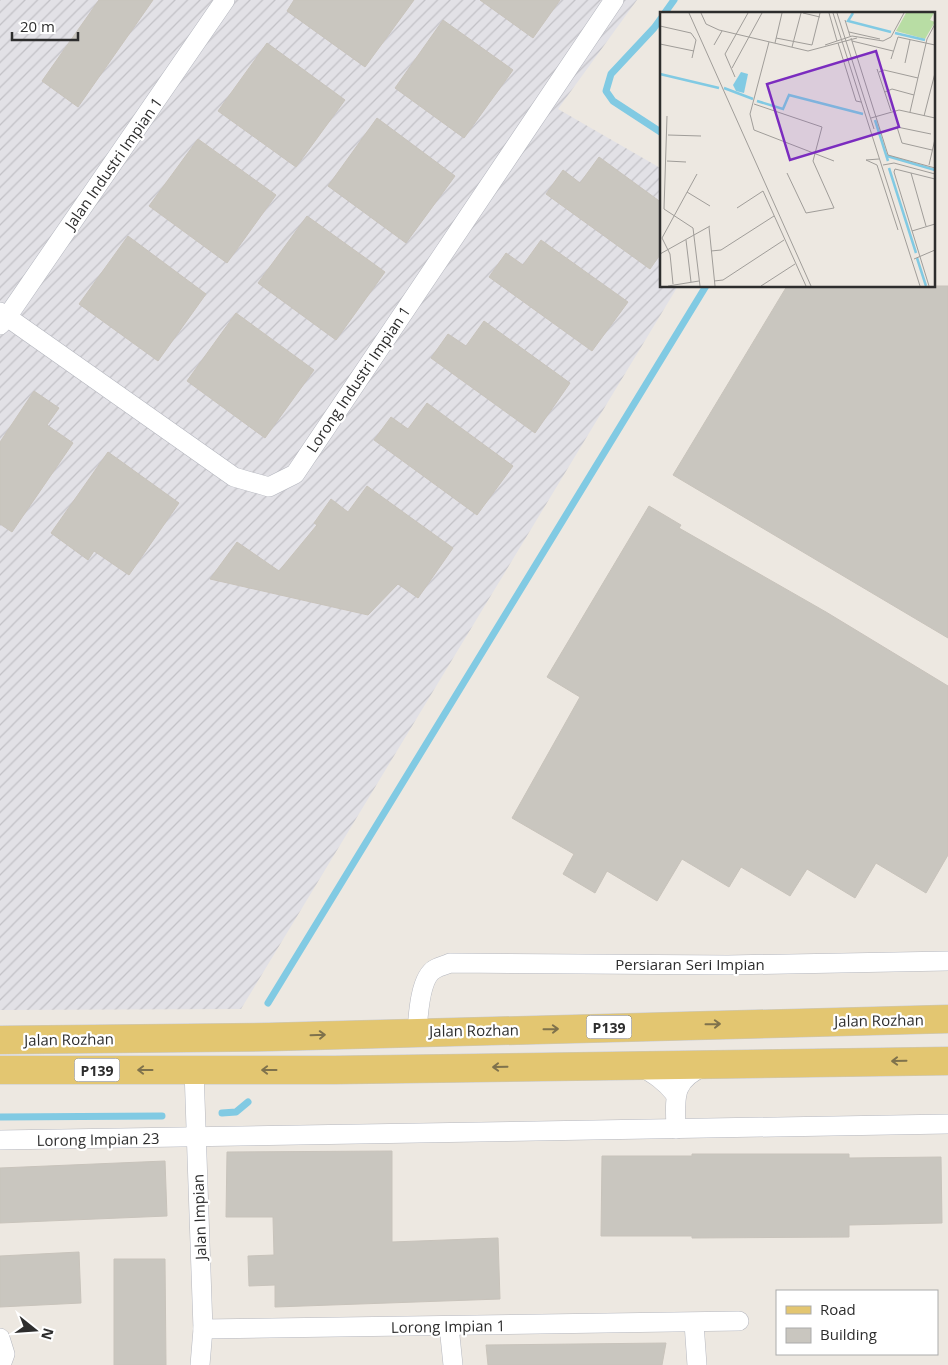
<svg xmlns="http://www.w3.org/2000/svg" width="948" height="1365" viewBox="0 0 948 1365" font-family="'Open Sans',sans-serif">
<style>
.industrial{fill:url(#industrial-furrows)}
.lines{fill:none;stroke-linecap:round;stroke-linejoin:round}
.stream{stroke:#81cae3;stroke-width:7}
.building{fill:#c9c6bf;stroke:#c8c3bb}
.minor-casing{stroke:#b5b7bf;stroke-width:20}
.primary-casing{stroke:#c8c8c8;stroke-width:29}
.minor{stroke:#fff;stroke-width:19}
.primary{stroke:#e3c671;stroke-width:28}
.oneway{stroke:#7f724c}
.labels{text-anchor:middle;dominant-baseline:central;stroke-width:4.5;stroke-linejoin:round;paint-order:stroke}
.shield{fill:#fff;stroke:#6c6c6c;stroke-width:1}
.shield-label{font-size:14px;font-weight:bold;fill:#2d2d2d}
.street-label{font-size:15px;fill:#2d2d2d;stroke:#fff}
.inset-river{fill:none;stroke:#81cae3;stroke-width:2.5}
.inset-road{fill:none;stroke:#a09d99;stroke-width:1}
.view{fill:#7b2cbf;fill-opacity:0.15;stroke:#7b2cbf;stroke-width:2.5}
.inset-edge{fill:none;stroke:#2d2d2d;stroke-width:2.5}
</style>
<defs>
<pattern id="industrial-furrows" width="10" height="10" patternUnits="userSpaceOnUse" patternTransform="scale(1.25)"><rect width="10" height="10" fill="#e2e1e6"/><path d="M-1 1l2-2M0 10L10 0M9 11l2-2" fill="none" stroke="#c2c1c6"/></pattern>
</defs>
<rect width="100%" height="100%" fill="#ede8e1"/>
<polygon class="industrial" points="0,0 637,0 558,109 662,169 662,286 678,286 241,1009 0,1010"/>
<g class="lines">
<g class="stream">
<polyline points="664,14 674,0"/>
<polyline points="662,17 654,28 611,74 606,91 613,101 662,133"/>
<polyline points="268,1003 706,286"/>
<polyline points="222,1113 236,1112 248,1102"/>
<polyline points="0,1117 162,1116"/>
</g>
</g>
<g class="building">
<polygon points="99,0 153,0 78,107 42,81"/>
<polygon points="294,0 414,0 365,67 287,11"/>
<polygon points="480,0 560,0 533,38"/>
<polygon points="443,20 513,70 464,138 395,88"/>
<polygon points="267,43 345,100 296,167 218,111"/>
<polygon points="377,118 455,176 406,243 328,186"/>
<polygon points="198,139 276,195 227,263 149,206"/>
<polygon points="599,157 662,203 662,252 650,269 546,194 563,170 580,183"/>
<polygon points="307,216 385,272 336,340 258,283"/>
<polygon points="128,236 206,294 158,361 79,304"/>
<polygon points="541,240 628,302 592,351 489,277 506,253 523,265"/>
<polygon points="787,286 948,286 948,638 673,475"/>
<polygon points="236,313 314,370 265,438 187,381"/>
<polygon points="484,321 570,383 535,433 431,358 448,334 466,346"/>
<polygon points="34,391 59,408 47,425 73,443 12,532 0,524 0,442"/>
<polygon points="427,403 513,466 477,515 374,440 391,417 408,429"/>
<polygon points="108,452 179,503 129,575 94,551 88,560 51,533"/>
<polygon points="367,486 453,548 418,598 398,584 368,615 210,579 237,542 279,571 317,525 314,523 331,499 348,512"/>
<polygon points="649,506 681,525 679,528 826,612 948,686 948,855 926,893 876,863 855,898 807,869 790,896 741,867 729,887 682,859 657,901 607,871 595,893 563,874 574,854 512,818 580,697 547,677"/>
<polygon points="392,1151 392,1242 498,1238 500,1299 275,1307 275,1285 249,1286 248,1256 274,1255 273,1217 226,1217 227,1152"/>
<polygon points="692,1154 849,1154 849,1158 941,1157 942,1223 849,1225 849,1237 692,1238 692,1236 601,1236 602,1156 692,1156"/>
<polygon points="165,1161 167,1216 0,1223 0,1168"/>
<polygon points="79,1252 81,1303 0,1307 0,1256"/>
<polygon points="114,1259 165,1259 166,1365 114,1365"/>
<polygon points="666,1343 662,1365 488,1365 486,1345"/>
</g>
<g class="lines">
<g class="minor-casing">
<g id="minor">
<polyline points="0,312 234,477 269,487 295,474 614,0"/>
<polyline points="0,325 7,317 225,0"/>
<path d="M417,1032C418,1016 420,977 435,969C440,966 446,965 450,963L728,965L948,961"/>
<path d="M640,1066C654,1074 665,1081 675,1094"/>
<polyline points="194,1070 203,1329 200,1365"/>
<path d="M676,1129C675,1097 672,1080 705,1066"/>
<polyline points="0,1140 948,1124"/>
<polyline points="694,1323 697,1365"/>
<polyline points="449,1326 453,1365"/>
<polyline points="203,1329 739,1321"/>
<polyline points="0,1338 5,1354 1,1365"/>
</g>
</g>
<g class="primary-casing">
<g id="primary">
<polyline points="0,1040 269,1037 948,1019"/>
<polyline points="0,1070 335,1070 948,1061"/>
</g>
</g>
<use href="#minor" class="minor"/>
<use href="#primary" class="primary"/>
</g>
<defs><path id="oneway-shaft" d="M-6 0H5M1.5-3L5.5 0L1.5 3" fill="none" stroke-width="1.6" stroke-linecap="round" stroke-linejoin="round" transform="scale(1.25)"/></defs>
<g class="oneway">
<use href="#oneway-shaft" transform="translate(713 1024) rotate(-1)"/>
<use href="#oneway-shaft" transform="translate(551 1029) rotate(-1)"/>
<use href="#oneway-shaft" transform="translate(318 1035) rotate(-2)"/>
<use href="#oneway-shaft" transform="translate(899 1061) rotate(179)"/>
<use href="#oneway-shaft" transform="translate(500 1067) rotate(179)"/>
<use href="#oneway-shaft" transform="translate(145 1070) rotate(180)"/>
<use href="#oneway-shaft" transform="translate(269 1070) rotate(-180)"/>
</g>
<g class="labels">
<g class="shield">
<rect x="586.5" y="1015.5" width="45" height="23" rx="4"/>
<rect x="74.5" y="1058.5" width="45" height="23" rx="4"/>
</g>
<g class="shield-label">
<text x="609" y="1027">P139</text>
<text x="97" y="1070">P139</text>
</g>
<g class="street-label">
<text transform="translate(113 163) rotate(-55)">Jalan Industri Impian 1</text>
<text transform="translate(358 379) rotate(-56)">Lorong Industri Impian 1</text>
<text x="690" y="964">Persiaran Seri Impian</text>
<text transform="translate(879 1020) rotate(-1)">Jalan Rozhan</text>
<text transform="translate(474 1030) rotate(-1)">Jalan Rozhan</text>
<text transform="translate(69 1039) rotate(-1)">Jalan Rozhan</text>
<text transform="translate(98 1139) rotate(-1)">Lorong Impian 23</text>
<text transform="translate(199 1217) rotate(-92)">Jalan Impian</text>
<text transform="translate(448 1326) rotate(-1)">Lorong Impian 1</text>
</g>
</g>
<g transform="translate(660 12)">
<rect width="275" height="275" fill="#ede8e1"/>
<path d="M246,1H274L270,8L275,10L265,27L236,19Z" fill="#b8dda4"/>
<path d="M81,60L88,62L84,81L76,79L73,73Z" fill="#81cae3"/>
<path class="inset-river" d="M193,1L188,9L231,20M235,21L265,28M0,62L59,76M64,76L93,87M97,89L123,97L129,83L203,102M215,108L228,149M227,144L275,158M229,156L256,241M257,246L266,274"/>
<path class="inset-road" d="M29,1L151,274M41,1L46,12L59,18L148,39L197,26M143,1L160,5M169,1L177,29M173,1L260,274M177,1L214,117M185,8L190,24M0,14L31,21L36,28L32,46M189,20L220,27M116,26L152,33L160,1M191,26L228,143L275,156M192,29L233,39M109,30L90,102L94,118L174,149M115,31L122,1M178,31L196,89L201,90M0,32L34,39M54,33L62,19M165,33L192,24L223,29L231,25L244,1M132,35L141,1M231,47L238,25L275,33M245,51L250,28M72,56L102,1M217,57L231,99M219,60L224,58L258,66M75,65L65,42L88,1M225,80L232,77L254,83M94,92L162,115L153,149L174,196L146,201L127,161M250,100L267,27L275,12M7,104L4,197L33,216L40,274M264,104L275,61M211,106L239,98L275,106M271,122L237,115L242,131L272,138M8,123L41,124M219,147L206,148L217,153L238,218M7,149L26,150M223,153L234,151L275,162M269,153L275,127M251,161L266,214M27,180L50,194M77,196L103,179L146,274M49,215L55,274M252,219L275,212M26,228L31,270M51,239L61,238L114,204M0,242L50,214M254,247L275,238M54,269L63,268L124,228M13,272L10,242L2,226L37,162M8,274L39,269M101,274L135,252M269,274L234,160L235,157L275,167"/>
<path class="view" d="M216,39L239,115L130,148L107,72Z"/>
<rect width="275" height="275" class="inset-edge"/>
</g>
<rect x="776" y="1290" width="162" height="65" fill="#ffffff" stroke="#ababab"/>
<rect x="786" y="1306" width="25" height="8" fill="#e3c671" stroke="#ababab"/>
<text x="820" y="1315" font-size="15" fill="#2d2d2d">Road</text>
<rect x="786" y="1328" width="25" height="15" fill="#c9c6bf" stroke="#ababab"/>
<text x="820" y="1340" font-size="15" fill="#2d2d2d">Building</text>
<g transform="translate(35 1330) rotate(107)" stroke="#ffffff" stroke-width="4" paint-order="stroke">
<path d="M0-4L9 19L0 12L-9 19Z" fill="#2d2d2d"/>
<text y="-8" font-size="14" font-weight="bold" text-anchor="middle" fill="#2d2d2d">N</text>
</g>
<path d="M12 32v8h66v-8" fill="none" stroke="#2d2d2d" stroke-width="2.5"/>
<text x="20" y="32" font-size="15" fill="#2d2d2d" stroke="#ffffff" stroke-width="4" paint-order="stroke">20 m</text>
</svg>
